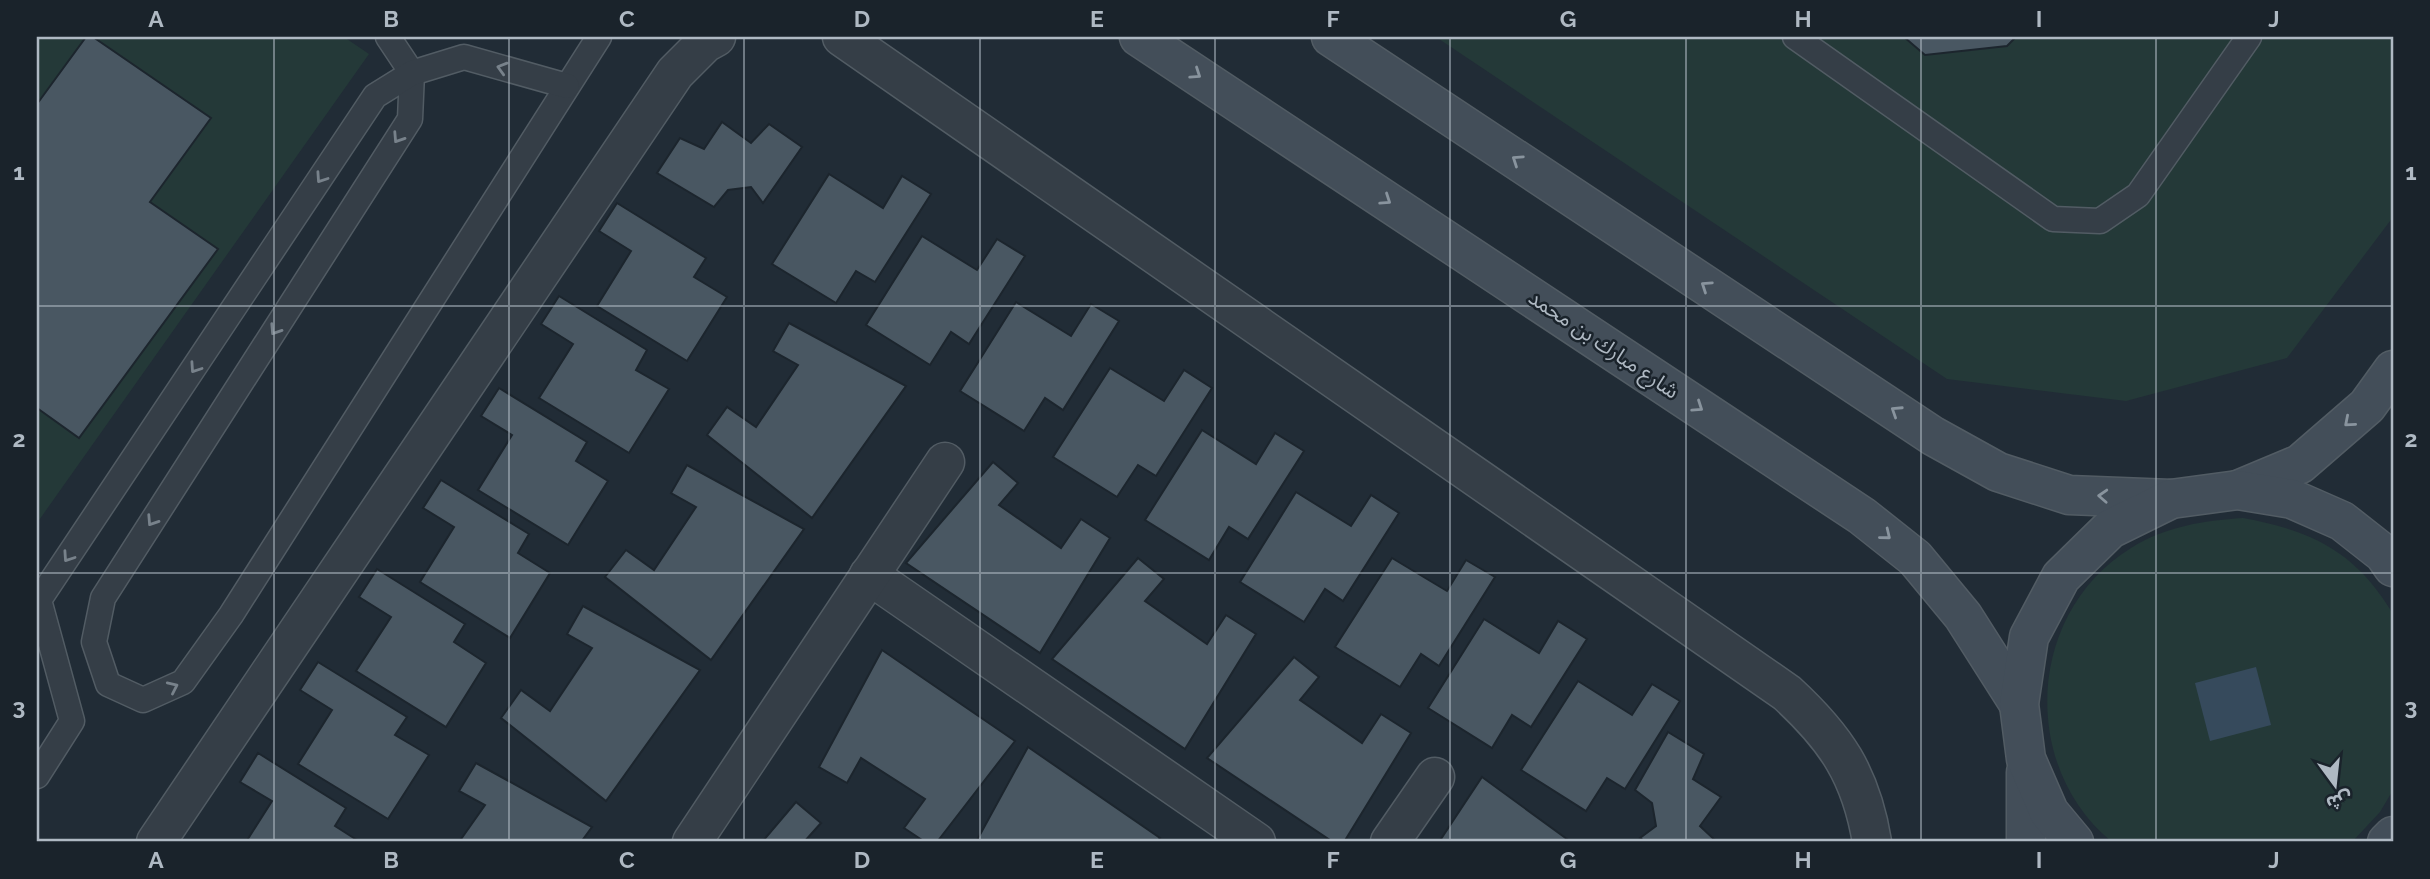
<svg xmlns="http://www.w3.org/2000/svg" width="2430" height="879" viewBox="0 0 2430 879" font-family="Raleway,'Noto Sans Arabic',sans-serif">
<style>
.green{fill:#243938}
.water{fill:#364a5c}
.building{fill:#495762;stroke:#1c252d;stroke-width:2}
.lines{fill:none;stroke-linecap:round;stroke-linejoin:round}
.lane-casing{stroke:#525c64;stroke-width:27}
.street-casing{stroke:#525c64;stroke-width:41}
.secondary-casing{stroke:#525c64;stroke-width:41}
.lane{stroke:#353e47;stroke-width:24}
.street{stroke:#353e47;stroke-width:38}
.secondary{stroke:#434e59;stroke-width:38}
.oneway{stroke:#78828b}
.oneway2{stroke:#89949e}
.grid{fill:none;stroke:#afb9c3;stroke-width:2;stroke-opacity:0.55}
.labels{text-anchor:middle;dominant-baseline:central;stroke-width:5;stroke-linejoin:round;paint-order:stroke}
.street-label{font-size:21px;fill:#afb9c3;stroke:#1a232b}
.neatline{fill:none;stroke:#afb9c3;stroke-width:2.5}
.grid-label{font-size:23px;text-anchor:middle;font-weight:bold;fill:#afb9c3}
</style>
<rect width="100%" height="100%" fill="#212c36"/>
<g class="green">
<polygon points="37,37 344,37 369,54 37,523"/>
<polygon points="1436,37 1904,37 1926,55 2007,46 2016,37 2393,37 2393,217 2287,358 2126,401 1947,379"/>
<path d="M2243,518C2313,531 2356,552 2393,614V790L2380,812L2352,842H2112C2019,766 2027,612 2131,548C2166,526 2203,521 2243,518Z"/>
</g>
<polygon class="water" points="2256,667 2271,725 2210,741 2195,683"/>
<g class="building">
<polygon points="86,37 93,37 211,118 150,202 218,249 79,438 37,408 37,104"/>
<polygon points="1904,37 2016,37 2007,46 1925,55"/>
<polygon points="722,122 751,143 769,124 802,147 763,203 751,187 728,190 714,207 657,173 680,138 704,149"/>
<polygon points="829,174 883,208 902,176 931,194 875,282 856,271 836,303 772,264"/>
<polygon points="617,203 706,258 694,277 727,297 687,361 597,306 631,251 599,231"/>
<polygon points="922,236 977,270 997,239 1025,256 969,344 951,332 930,365 866,325"/>
<polygon points="559,296 647,350 636,370 669,389 629,453 539,398 573,344 541,324"/>
<polygon points="1016,302 1071,336 1091,304 1119,321 1063,410 1045,398 1024,431 960,391"/>
<polygon points="789,323 906,386 812,518 707,435 727,407 756,427 798,365 773,351"/>
<polygon points="1110,368 1164,401 1184,370 1212,388 1156,476 1138,465 1117,497 1053,457"/>
<polygon points="499,388 587,442 576,461 608,481 568,545 478,490 512,435 481,416"/>
<polygon points="1202,430 1256,464 1275,433 1304,451 1248,539 1229,527 1209,560 1145,520"/>
<polygon points="993,462 1018,483 999,505 1061,548 1081,519 1110,538 1040,653 906,563"/>
<polygon points="687,465 804,529 711,660 605,577 626,550 654,570 696,507 671,493"/>
<polygon points="441,480 529,534 518,553 550,573 510,638 420,582 454,527 423,508"/>
<polygon points="1296,492 1351,526 1371,495 1399,513 1343,601 1325,589 1304,622 1240,582"/>
<polygon points="1138,558 1164,579 1145,601 1207,644 1226,615 1256,634 1185,749 1052,659"/>
<polygon points="1392,558 1447,591 1466,560 1495,577 1439,666 1421,654 1400,687 1335,647"/>
<polygon points="377,569 465,624 454,642 486,663 446,727 356,671 391,617 359,597"/>
<polygon points="583,606 700,670 606,801 501,718 521,690 550,711 592,648 567,634"/>
<polygon points="1484,619 1539,653 1558,621 1587,639 1531,727 1512,715 1492,748 1428,708"/>
<polygon points="882,650 1015,741 937,842 925,842 904,828 925,799 861,758 847,783 819,767"/>
<polygon points="1294,657 1319,677 1300,700 1362,743 1381,714 1411,733 1344,842 1333,842 1207,758"/>
<polygon points="318,662 407,717 395,735 429,755 388,819 298,764 332,710 300,690"/>
<polygon points="1578,681 1632,715 1652,684 1680,701 1625,789 1607,778 1586,811 1521,770"/>
<polygon points="1668,732 1704,754 1693,779 1721,797 1700,826 1717,842 1646,842 1640,838 1656,826 1652,803 1635,790"/>
<polygon points="1028,747 1160,838 1157,842 976,842"/>
<polygon points="258,753 346,808 335,826 360,842 246,842 272,801 240,782"/>
<polygon points="476,763 592,827 581,842 459,842 485,805 459,791"/>
<polygon points="1482,777 1571,842 1439,842"/>
<polygon points="796,802 821,823 804,842 762,842"/>
</g>
<g class="lines">
<g class="lane-casing">
<g id="lane">
<polyline points="388,37 412,73 410,119 103,598 94,642 108,684 143,700 183,682 231,615 599,37"/>
<polyline points="1795,37 2053,219 2100,221 2138,195 2249,37"/>
<polyline points="37,776 72,721 39,600 375,96 412,73 464,57 567,86"/>
</g>
</g>
<g class="street-casing">
<g id="street">
<path d="M842,37L1787,693C1836,738 1861,775 1872,842"/>
<polyline points="869,575 1256,842"/>
<polyline points="156,842 675,73 705,43 716,37"/>
<polyline points="692,842 945,462"/>
<polyline points="1390,842 1435,777"/>
</g>
</g>
<g class="secondary-casing">
<g id="secondary">
<polyline points="1139,37 1862,516 1915,558 1963,616 2019,704"/>
<polyline points="1331,37 1933,436 1998,472 2069,495 2171,499"/>
<polyline points="2238,490 2300,464 2367,406 2393,370"/>
<polyline points="2026,842 2026,772"/>
<polyline points="2074,842 2049,812 2026,759 2019,704 2029,637 2061,577 2110,529 2171,499 2238,490 2292,499 2342,521 2384,554 2393,567"/>
<polyline points="2387,842 2393,836"/>
</g>
</g>
<use href="#lane" class="lane"/>
<use href="#street" class="street"/>
<use href="#secondary" class="secondary"/>
</g>
<defs><path id="oneway-chevron" d="M-2-3.5L2.5 0L-2 3.5" fill="none" stroke-width="1.6" stroke-linecap="round" stroke-linejoin="round" transform="scale(1.75)"/></defs>
<g class="oneway">
<use href="#oneway-chevron" transform="translate(502 68) rotate(-164)"/>
<use href="#oneway-chevron" transform="translate(398 138) rotate(123)"/>
<use href="#oneway-chevron" transform="translate(321 178) rotate(124)"/>
<use href="#oneway-chevron" transform="translate(275 330) rotate(123)"/>
<use href="#oneway-chevron" transform="translate(195 368) rotate(124)"/>
<use href="#oneway-chevron" transform="translate(152 521) rotate(123)"/>
<use href="#oneway-chevron" transform="translate(68 557) rotate(124)"/>
<use href="#oneway-chevron" transform="translate(173 687) rotate(-25)"/>
</g>
<g class="oneway2">
<use href="#oneway-chevron" transform="translate(1196 74) rotate(34)"/>
<use href="#oneway-chevron" transform="translate(1517 160) rotate(-146)"/>
<use href="#oneway-chevron" transform="translate(1386 200) rotate(34)"/>
<use href="#oneway-chevron" transform="translate(1706 286) rotate(-146)"/>
<use href="#oneway-chevron" transform="translate(1698 407) rotate(34)"/>
<use href="#oneway-chevron" transform="translate(1896 411) rotate(-147)"/>
<use href="#oneway-chevron" transform="translate(2349 422) rotate(139)"/>
<use href="#oneway-chevron" transform="translate(2103 496) rotate(-177)"/>
<use href="#oneway-chevron" transform="translate(1886 535) rotate(39)"/>
</g>
<path class="grid" d="M274,37V842M509,37V842M744,37V842M980,37V842M1215,37V842M1450,37V842M1686,37V842M1921,37V842M2156,37V842M37,306H2393M37,573H2393"/>
<g class="labels">
<g class="street-label">
<text transform="translate(1604 344) rotate(34)">شارع مبارك بن محمد</text>
</g>
</g>
<rect width="2430" height="879" fill="none" stroke="#1a232b" stroke-width="77"/>
<g transform="translate(2335 785) rotate(165)" stroke="#1a232b" stroke-width="5" paint-order="stroke">
<path d="M0-5L12 26L0 18L-12 26Z" fill="#afb9c3"/>
<text y="-10" font-size="19" font-weight="bold" text-anchor="middle" fill="#afb9c3">ش</text>
</g>
<rect x="38" y="38" width="2354" height="802" class="neatline"/>
<g class="grid-label">
<text x="156" y="27">A</text>
<text x="391" y="27">B</text>
<text x="627" y="27">C</text>
<text x="862" y="27">D</text>
<text x="1097" y="27">E</text>
<text x="1333" y="27">F</text>
<text x="1568" y="27">G</text>
<text x="1803" y="27">H</text>
<text x="2039" y="27">I</text>
<text x="2274" y="27">J</text>
<text x="19" y="180">1</text>
<text x="2411" y="180">1</text>
<text x="19" y="447">2</text>
<text x="2411" y="447">2</text>
<text x="19" y="715">3</text>
<text x="2411" y="715">3</text>
<text x="156" y="868">A</text>
<text x="391" y="868">B</text>
<text x="627" y="868">C</text>
<text x="862" y="868">D</text>
<text x="1097" y="868">E</text>
<text x="1333" y="868">F</text>
<text x="1568" y="868">G</text>
<text x="1803" y="868">H</text>
<text x="2039" y="868">I</text>
<text x="2274" y="868">J</text>
</g>
</svg>
